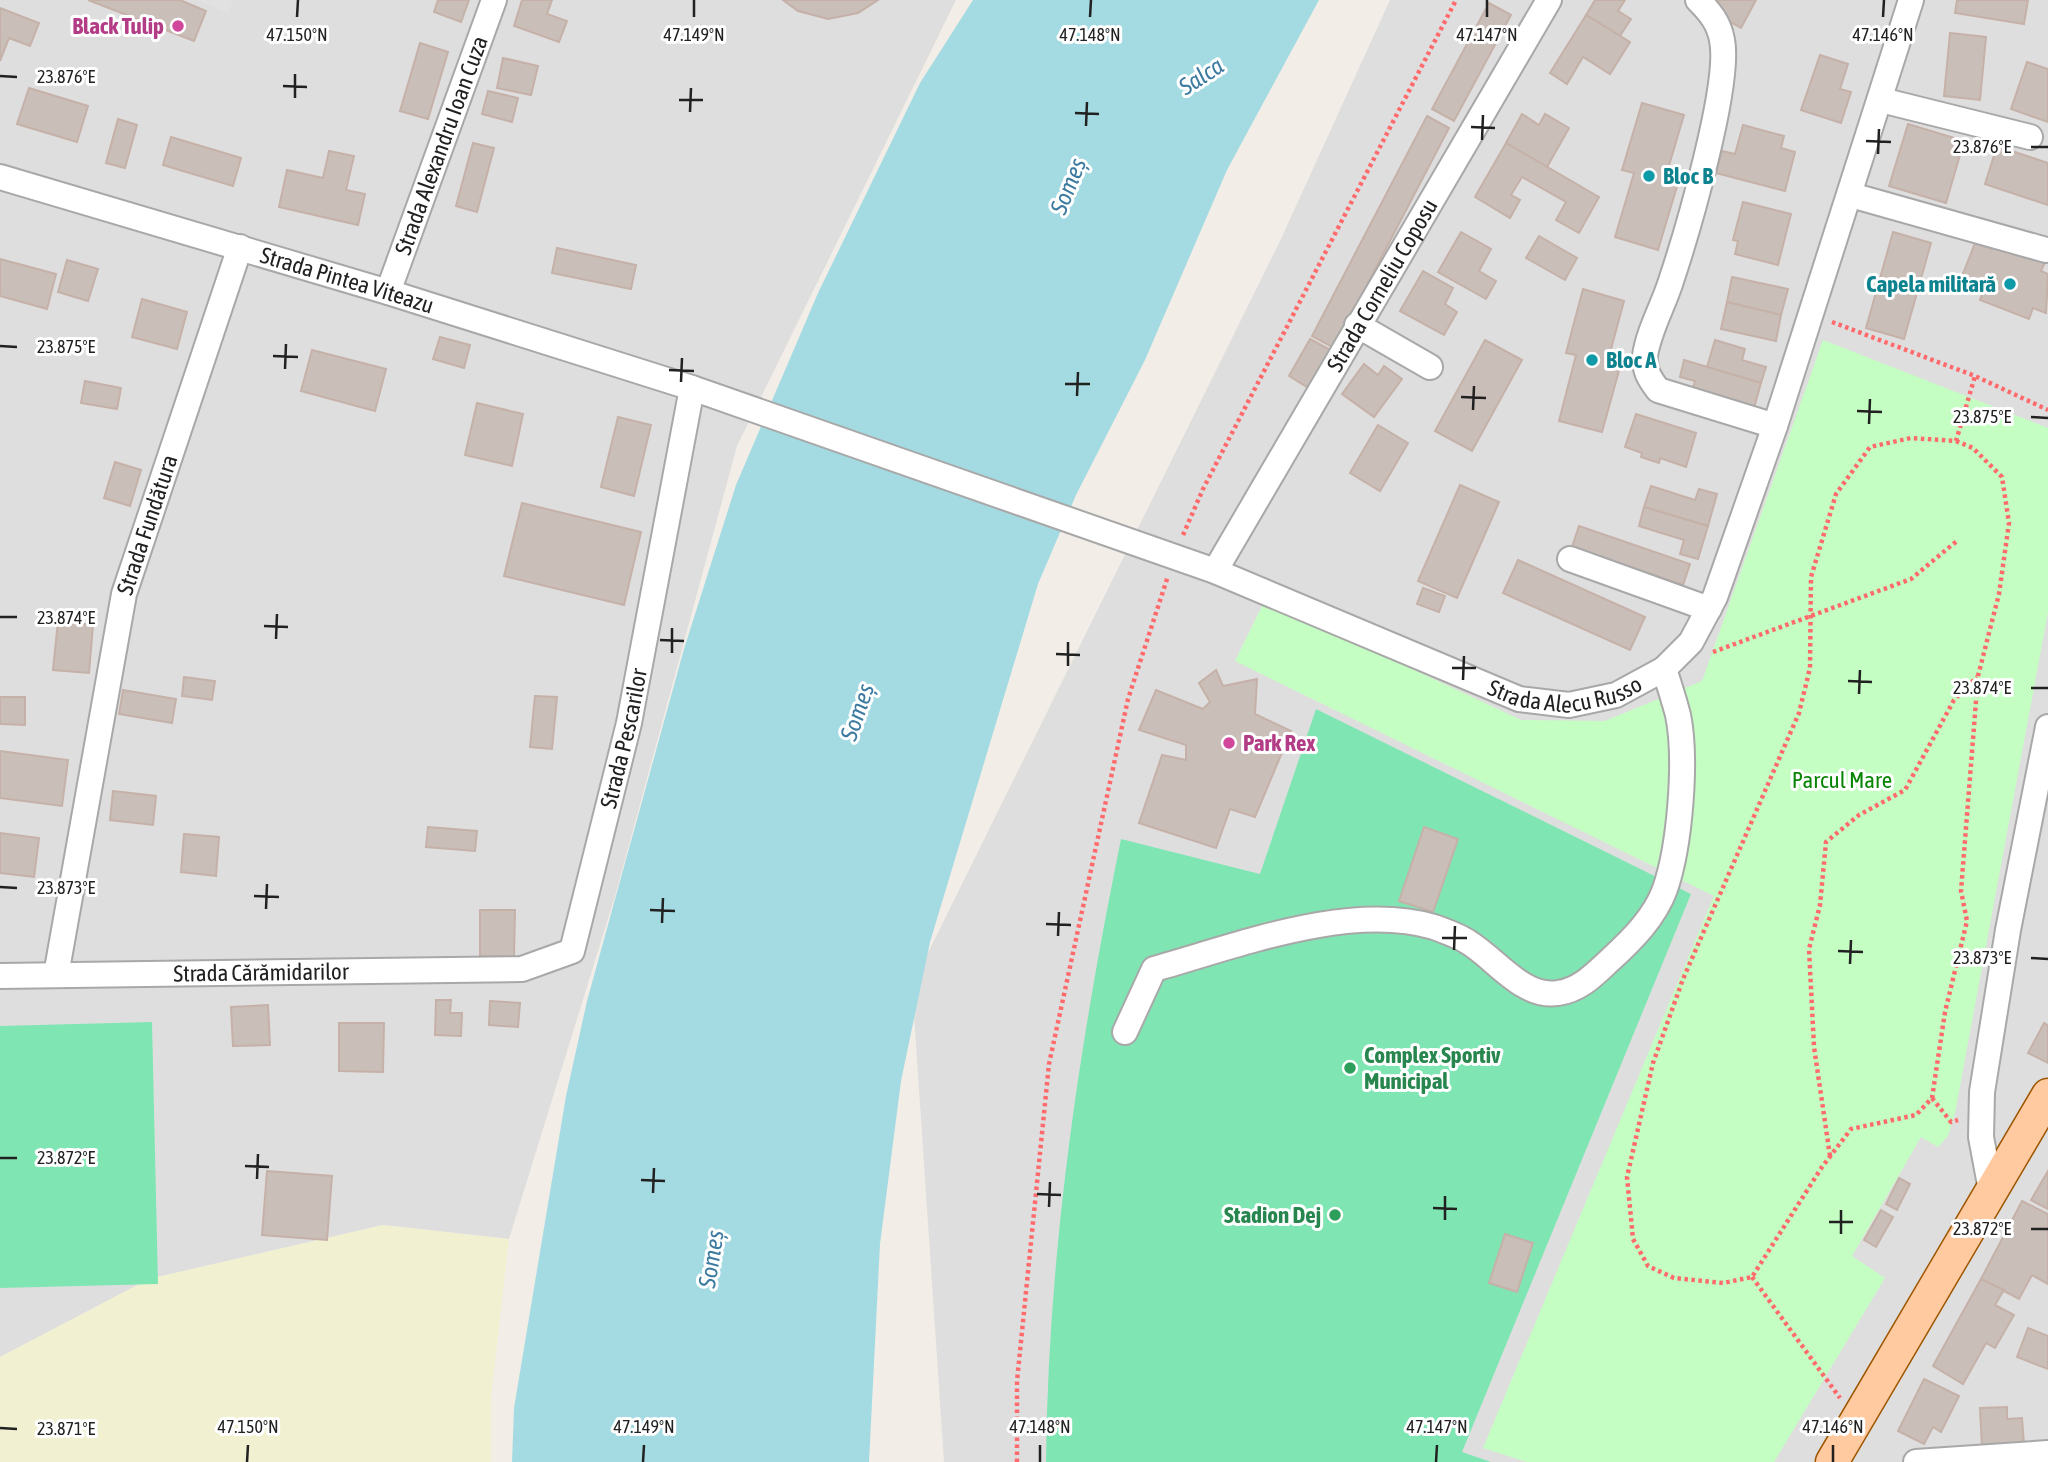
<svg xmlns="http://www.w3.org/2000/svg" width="2048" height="1462" viewBox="0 0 2048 1462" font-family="'Asap Condensed',sans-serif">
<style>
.residential{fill:#dfdede}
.farmland{fill:#f1f0d1}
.park{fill:#c4fec2}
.pitch{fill:#7fe6b3}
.parking{fill:#e1e1e1}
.water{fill:#a4dbe2}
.building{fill:#cabeb9;stroke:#c5b1a8;stroke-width:2}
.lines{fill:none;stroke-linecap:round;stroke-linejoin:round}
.minor-casing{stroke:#a8a8a8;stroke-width:28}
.major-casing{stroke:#9e5700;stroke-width:35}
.path{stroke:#ff6b6c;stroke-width:4.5;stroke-dasharray:3.5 3.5;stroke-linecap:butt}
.minor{stroke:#fff;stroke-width:24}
.major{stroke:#ffca9f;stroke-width:32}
.ticks{fill:none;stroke:#212121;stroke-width:2.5}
.hotel-dot{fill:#d1479c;stroke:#fff;stroke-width:2.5}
.culture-dot{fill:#0f9aa8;stroke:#fff;stroke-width:2.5}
.leisure-dot{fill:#2e9e5b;stroke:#fff;stroke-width:2.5}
.labels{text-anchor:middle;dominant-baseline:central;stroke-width:6;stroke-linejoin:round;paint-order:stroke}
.hotel-label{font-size:23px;font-weight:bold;fill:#b23c85;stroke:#fff;text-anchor:end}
.street-label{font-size:23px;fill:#212121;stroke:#fff}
.culture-label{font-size:23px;font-weight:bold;fill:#0d838f;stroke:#fff;text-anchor:start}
.park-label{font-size:23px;fill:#088504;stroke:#fff}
.leisure-label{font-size:23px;font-weight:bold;fill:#27864d;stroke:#fff;text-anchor:start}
.water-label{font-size:24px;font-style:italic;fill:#3c7aa0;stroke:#fff}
.ticks-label{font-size:18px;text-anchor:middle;fill:#212121;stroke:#fff;stroke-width:6;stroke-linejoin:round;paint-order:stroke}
</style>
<rect width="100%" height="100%" fill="#f2ede7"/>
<g class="residential">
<polygon points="0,0 956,0 737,446 616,893 509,1239 383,1225 149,1279 0,1357"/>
<polygon points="1390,0 2048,0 2048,1462 944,1462 912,985 1280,241"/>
</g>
<polygon class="farmland" points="383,1225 509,1239 491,1397 491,1462 0,1462 0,1357 149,1279"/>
<polygon class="park" points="1823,340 2048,428 2048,612 1955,1113 1948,1136 1938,1147 1921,1137 1852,1256 1885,1278 1774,1462 1527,1462 1483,1448 1714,896 1235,661 1265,600 1521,720 1605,721 1702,681"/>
<g class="pitch">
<path d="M1316,709L1691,894L1462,1452L1491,1462H1046C1048,1252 1079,1045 1121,839L1260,874Z"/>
<polygon points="152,1022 158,1284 0,1288 0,1026"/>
</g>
<polygon class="parking" points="196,0 233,0 228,13"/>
<polygon class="water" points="973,0 1319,0 1227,170 1145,360 1076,495 1038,584 930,942 901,1081 880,1244 869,1462 512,1462 514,1408 566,1096 587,1001 684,649 736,485 818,293 920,83"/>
<g class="building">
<polygon points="88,0 180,0 206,11 194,41"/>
<polygon points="438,0 469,0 461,22 434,12"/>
<polygon points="522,0 552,0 547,14 567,21 559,42 514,26"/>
<polygon points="783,0 878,0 858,13 828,19 798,11"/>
<polygon points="1595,0 1625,0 1618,11 1631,19 1620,36 1586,15"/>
<polygon points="1719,0 1756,0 1741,28 1712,12"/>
<polygon points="1957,0 2028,0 2024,24 1955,13"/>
<polygon points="1489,3 1511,15 1454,121 1432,109"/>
<polygon points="0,8 39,23 30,46 9,38 0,61"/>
<polygon points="1586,15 1630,42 1610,74 1583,57 1567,84 1550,73"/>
<polygon points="1950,33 1986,37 1980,100 1944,96"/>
<polygon points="420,43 448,52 428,119 400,111"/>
<polygon points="1820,55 1848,64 1840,89 1851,92 1841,123 1801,110"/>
<polygon points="503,58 538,66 531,95 497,88"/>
<polygon points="2027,62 2048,69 2048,122 2011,109"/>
<polygon points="29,88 88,106 77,142 17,124"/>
<polygon points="488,91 518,98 512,122 482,114"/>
<polygon points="1642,103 1684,115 1665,179 1678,183 1658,250 1615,237 1634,173 1622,170"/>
<polygon points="1522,114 1539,125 1545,114 1569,128 1547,167 1506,143"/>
<polygon points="1427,116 1449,128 1334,348 1312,336"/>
<polygon points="118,119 137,125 125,168 106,163"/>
<polygon points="1908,124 1964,141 1946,203 1889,186"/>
<polygon points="1743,125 1784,136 1781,148 1795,152 1785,191 1716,173 1722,151 1735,154"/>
<polygon points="171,137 241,158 233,186 163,165"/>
<polygon points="473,143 494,148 477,212 456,206"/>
<polygon points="1506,143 1599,197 1579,233 1556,220 1566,202 1522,177 1511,195 1520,200 1510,218 1475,197"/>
<polygon points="1997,146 2048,163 2048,205 1985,184"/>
<polygon points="329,151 354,156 346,190 365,194 358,225 279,207 287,170 323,178"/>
<polygon points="1743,202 1791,214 1778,265 1735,254 1738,241 1733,240"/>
<polygon points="1461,232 1491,249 1479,271 1496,281 1486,299 1438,272"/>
<polygon points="1893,232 1931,243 1904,339 1866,328"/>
<polygon points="1539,236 1577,258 1565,280 1526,258"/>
<polygon points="1995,241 2046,260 2041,271 2048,274 2046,313 2033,308 2029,319 1980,300 1984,288 1961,279 1975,243 1992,249"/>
<polygon points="557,248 636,265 631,289 552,273"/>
<polygon points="0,259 56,274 47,309 0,296"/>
<polygon points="67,260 98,269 88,301 58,292"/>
<polygon points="1423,271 1453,288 1445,304 1457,312 1444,335 1400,311"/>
<polygon points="1732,277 1788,289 1781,315 1727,302"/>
<polygon points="1583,289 1624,301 1607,364 1620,367 1602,432 1559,421 1576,355 1566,353"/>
<polygon points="142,299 187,312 177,349 132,337"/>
<polygon points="1727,302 1781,315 1776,341 1721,329"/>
<polygon points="440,337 470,345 464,368 433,359"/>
<polygon points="1310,339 1334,352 1312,390 1289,376"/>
<polygon points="1485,340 1522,360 1472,451 1435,431"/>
<polygon points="1715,340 1745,349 1742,360 1766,367 1761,383 1707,367"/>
<polygon points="312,350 386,369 375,411 301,391"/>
<polygon points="1684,360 1761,383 1754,408 1692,390 1695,381 1680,377"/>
<polygon points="1364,364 1378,375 1384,366 1402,379 1374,417 1342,394"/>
<polygon points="85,381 121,388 117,409 81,403"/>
<polygon points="477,403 523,414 512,466 465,455"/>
<polygon points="1636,414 1696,433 1686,467 1660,458 1659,463 1641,457 1642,453 1625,447"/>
<polygon points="618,417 651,425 634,496 601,487"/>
<polygon points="1378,425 1408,443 1380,491 1350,473"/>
<polygon points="115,462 141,470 130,506 104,498"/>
<polygon points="1460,485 1499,502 1457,598 1418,581"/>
<polygon points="1651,486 1695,500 1699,489 1717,494 1708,526 1644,507"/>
<polygon points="522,503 641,532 624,605 504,576"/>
<polygon points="1644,507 1708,526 1698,559 1680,554 1684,540 1639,526"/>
<polygon points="1579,526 1690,564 1683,585 1572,547"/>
<polygon points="1518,560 1645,617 1630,650 1503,593"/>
<polygon points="1423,588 1445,596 1439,612 1417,604"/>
<polygon points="58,621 93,625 89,673 53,670"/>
<polygon points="1216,670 1223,686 1257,679 1255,714 1291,731 1255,817 1230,809 1216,848 1139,823 1162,755 1186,760 1186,745 1139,730 1156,690 1203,709 1210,702 1199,683"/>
<polygon points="184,677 215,681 212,700 182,696"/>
<polygon points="123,690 176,699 172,723 119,714"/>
<polygon points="535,696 557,697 552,749 530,747"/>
<polygon points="0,697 25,697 25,725 0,724"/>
<polygon points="0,751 68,760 62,806 0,798"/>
<polygon points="113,791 156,796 153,825 110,820"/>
<polygon points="428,827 477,831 475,851 426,847"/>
<polygon points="1424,827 1458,839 1433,912 1399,901"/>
<polygon points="0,833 39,838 34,877 0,873"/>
<polygon points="184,834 219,837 216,876 181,872"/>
<polygon points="480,910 515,910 514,956 480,956"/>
<polygon points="436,1000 451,1000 450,1013 462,1013 461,1036 435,1035"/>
<polygon points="490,1001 520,1003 518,1027 489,1025"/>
<polygon points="268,1005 270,1045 233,1046 231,1007"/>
<polygon points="339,1023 384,1023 383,1072 339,1071"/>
<polygon points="2044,1023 2048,1025 2048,1063 2028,1053"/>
<polygon points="267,1171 332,1176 327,1240 262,1235"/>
<polygon points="2048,1171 2048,1209 2031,1200"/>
<polygon points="1899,1178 1910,1184 1897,1210 1886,1204"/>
<polygon points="2022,1201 2048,1214 2048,1284 2032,1275 2019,1299 1981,1279"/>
<polygon points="1881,1210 1893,1217 1876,1247 1864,1240"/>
<polygon points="1505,1234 1533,1243 1517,1292 1489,1283"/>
<polygon points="1981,1279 2004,1290 1995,1305 2014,1315 1995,1348 1986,1343 1963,1384 1933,1366"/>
<polygon points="2028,1328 2048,1336 2048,1369 2017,1357"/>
<polygon points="1924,1379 1959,1396 1941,1432 1933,1427 1924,1444 1898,1431"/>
<polygon points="2007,1407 2007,1419 2022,1418 2024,1444 1982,1446 1980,1408"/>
</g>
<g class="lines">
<g class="minor-casing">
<g id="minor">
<path d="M1698,0C1710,12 1719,23 1722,40C1731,84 1687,233 1671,281C1664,304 1648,332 1645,356C1644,371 1650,379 1658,390L1775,426"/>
<polyline points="1881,100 2030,137"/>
<path id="s1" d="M0,177L388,292L692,388L1215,571L1519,699L1569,705L1616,695L1664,669L1691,642L1715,597L1775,426L1911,0"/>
<polyline points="1851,195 2046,250"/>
<path id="s2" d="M388,292L494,0"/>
<polyline points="1357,325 1430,367"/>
<polyline points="1570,559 1709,609"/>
<path id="s3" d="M1215,571L1549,0"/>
<path id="s4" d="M56,975L124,594L240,247"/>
<path id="s5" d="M0,976L522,969L572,951L629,723L692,388"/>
<path d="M1125,1032L1154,969C1237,946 1348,902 1434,927C1445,931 1459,936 1468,942C1495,958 1523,999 1558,993C1580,990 1595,974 1610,960C1632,940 1655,917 1665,889C1680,846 1687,759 1678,715C1674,700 1669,684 1664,669"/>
<polyline points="1991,1190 1981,1137 1982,1092 2008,930 2048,727"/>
<polyline points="1916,1462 2048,1453"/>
</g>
</g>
<g class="major-casing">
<polyline id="major" points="1832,1462 2048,1095"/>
</g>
<g class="path">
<polyline points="1832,322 1975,376 2048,410"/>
<polyline points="1956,441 1973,448 2002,477 2009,523 1999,594 1978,676 1961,891 1967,921 1945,1012 1932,1098 1916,1115 1851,1129 1822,1167 1752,1277 1723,1283 1674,1278 1648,1266 1633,1239 1627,1177 1653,1063 1683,979 1799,713 1810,668 1811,577 1836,494 1870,447 1911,438 1956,441 1975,376"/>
<polyline points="1183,535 1203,489 1456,0"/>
<polyline points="1713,652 1911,579 1958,540"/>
<polyline points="1932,1098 1951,1122 1958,1120"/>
<polyline points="1830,1156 1814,1047 1809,949 1820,905 1826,842 1859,815 1905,790 1954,700 1977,677"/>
<polyline points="1752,1277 1840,1398"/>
<polyline points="1017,1462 1017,1381 1049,1064 1128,699 1168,576"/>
</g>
<use href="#minor" class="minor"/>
<use href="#major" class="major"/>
</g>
<path class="ticks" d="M297,17L298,0M694,17V0M1090,17L1091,0M1487,17V0M1883,17L1884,0M0,76L17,77M283,86L307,87M295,98V74M679,100H703M690,112L691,88M1075,113L1099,114M1086,126L1087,102M1471,127L1495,128M1482,140L1483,115M1866,141L1891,142M2031,147H2048M1878,154L1879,129M0,346L17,347M273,356L298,357M285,369L286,344M669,370L694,371M681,382L682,358M1065,384H1090M1077,396L1078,372M1461,397L1486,398M1473,410L1474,386M1857,411L1882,412M2031,417L2048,418M1869,424L1870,399M0,617H17M264,626L288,627M276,639L277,614M660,640L684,641M672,653V628M1056,654L1080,655M1068,666V642M1452,668H1476M1463,680L1464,656M1848,681L1872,682M2031,688H2048M1859,694L1860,670M0,887L17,888M254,896L279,897M266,909L267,884M650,910L675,911M662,923L663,898M1046,924L1071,925M1058,936L1059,912M1442,938H1467M1454,950L1455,926M1838,951L1863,952M2031,958L2048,959M1850,964L1851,940M0,1158H17M245,1166L269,1167M257,1179L258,1154M641,1180L665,1181M653,1193L654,1168M1037,1194L1061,1195M1049,1207L1050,1182M1433,1208L1457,1209M1445,1220V1196M1829,1222H1853M2031,1229H2048M1841,1234V1210M0,1428L17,1429M247,1462L248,1445M643,1462L644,1445M1040,1462V1445M1436,1462L1437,1445M1833,1462V1445"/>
<g class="hotel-dot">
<circle cx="178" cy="26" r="7"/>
<circle cx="1229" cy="743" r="7"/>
</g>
<g class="culture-dot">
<circle cx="1649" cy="176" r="7"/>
<circle cx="2010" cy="284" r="7"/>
<circle cx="1592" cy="360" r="7"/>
</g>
<g class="leisure-dot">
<circle cx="1350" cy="1068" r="7"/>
<circle cx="1335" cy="1215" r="7"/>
</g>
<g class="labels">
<g class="hotel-label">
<text x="164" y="26">Black Tulip</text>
<text x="1243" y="743" text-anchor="start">Park Rex</text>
</g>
<g class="street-label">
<text stroke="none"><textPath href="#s2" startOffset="156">Strada Alexandru Ioan Cuza</textPath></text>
<text stroke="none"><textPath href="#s1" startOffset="362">Strada Pintea Viteazu</textPath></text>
<text stroke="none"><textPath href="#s3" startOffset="331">Strada Corneliu Coposu</textPath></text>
<text stroke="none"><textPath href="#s4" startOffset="460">Strada Fundătura</textPath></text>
<text stroke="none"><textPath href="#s1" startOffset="1654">Strada Alecu Russo</textPath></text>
<text stroke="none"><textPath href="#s5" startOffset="794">Strada Pescarilor</textPath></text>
<text stroke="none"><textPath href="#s5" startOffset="261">Strada Cărămidarilor</textPath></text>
</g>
<g class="culture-label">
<text x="1663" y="176">Bloc B</text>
<text x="1996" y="284" text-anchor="end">Capela militară</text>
<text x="1606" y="360">Bloc A</text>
</g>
<g class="park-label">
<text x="1842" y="780">Parcul Mare</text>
</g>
<g class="leisure-label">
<text x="1364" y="1055">Complex Sportiv<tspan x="1364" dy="26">Municipal</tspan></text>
<text x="1321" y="1215" text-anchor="end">Stadion Dej</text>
</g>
<g class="water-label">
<text transform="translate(1201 76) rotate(-33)">Salca</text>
<text transform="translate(1068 186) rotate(-68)">Someș</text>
<text transform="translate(857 712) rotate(-71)">Someș</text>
<text transform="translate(711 1259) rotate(-81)">Someș</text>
</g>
</g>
<g class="ticks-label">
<text x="297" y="41">47.150°N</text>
<text x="694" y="41">47.149°N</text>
<text x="1090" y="41">47.148°N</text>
<text x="1487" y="41">47.147°N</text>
<text x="1883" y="41">47.146°N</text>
<text x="66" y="83">23.876°E</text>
<text x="1982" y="153">23.876°E</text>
<text x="66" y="353">23.875°E</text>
<text x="1982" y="423">23.875°E</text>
<text x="66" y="624">23.874°E</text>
<text x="1982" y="694">23.874°E</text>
<text x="66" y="894">23.873°E</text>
<text x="1982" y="964">23.873°E</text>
<text x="66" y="1164">23.872°E</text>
<text x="1982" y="1235">23.872°E</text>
<text x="248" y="1433">47.150°N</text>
<text x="644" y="1433">47.149°N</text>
<text x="1040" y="1433">47.148°N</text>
<text x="1437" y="1433">47.147°N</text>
<text x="1833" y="1433">47.146°N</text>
<text x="66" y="1435">23.871°E</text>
</g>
</svg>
